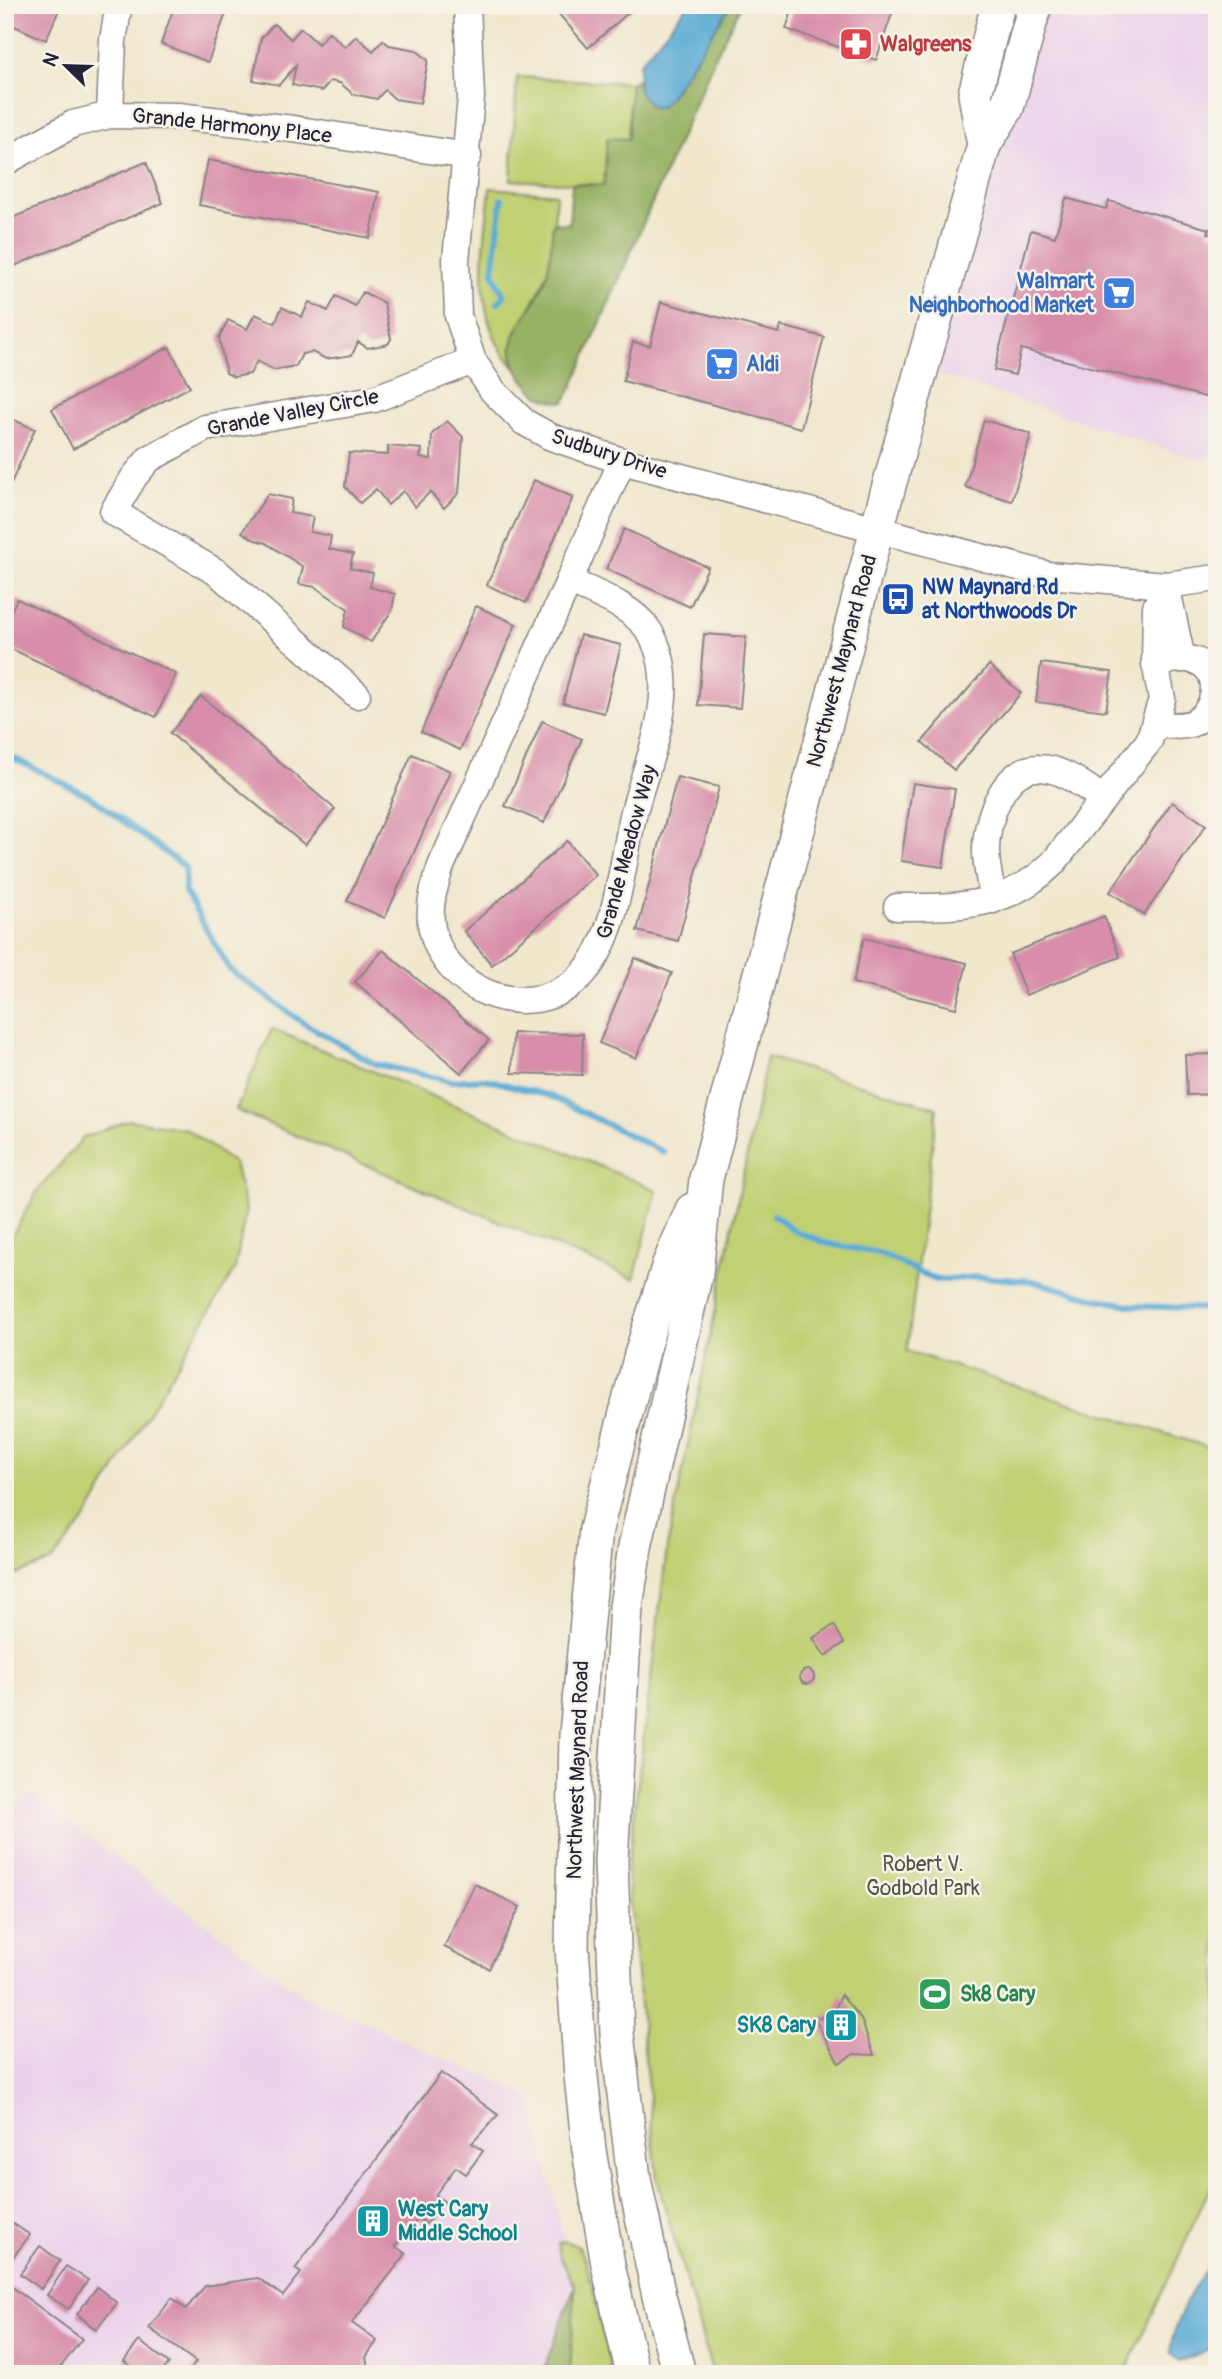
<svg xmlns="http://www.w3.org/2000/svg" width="1222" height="2379" viewBox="0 0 1222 2379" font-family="Pangolin,sans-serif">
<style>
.built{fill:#ecd1ea}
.green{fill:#c0d073;stroke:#717957;stroke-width:2}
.forest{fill:#98b265;stroke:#5d6a50;stroke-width:2}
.water{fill:#5aabd5;stroke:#3e6688;stroke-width:2}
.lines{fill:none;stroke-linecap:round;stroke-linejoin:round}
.stream{stroke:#5aabd5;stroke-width:6}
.building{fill:#d88eaa}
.minor-casing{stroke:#898484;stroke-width:29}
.major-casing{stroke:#898484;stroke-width:36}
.minor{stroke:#fff;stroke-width:26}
.major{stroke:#fff;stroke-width:33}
.labels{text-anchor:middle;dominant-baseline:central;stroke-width:5;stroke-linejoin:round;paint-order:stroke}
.health-label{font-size:21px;font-weight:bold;fill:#be3a42;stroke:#f7f3e8;text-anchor:start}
.street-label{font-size:21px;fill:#22223b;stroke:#f7f3e8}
.shop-label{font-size:21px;font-weight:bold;fill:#366cbe;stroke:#f7f3e8;text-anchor:end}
.transit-label{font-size:21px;font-weight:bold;fill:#164399;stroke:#f7f3e8;text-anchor:start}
.park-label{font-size:21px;fill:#51564c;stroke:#f7f3e8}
.leisure-label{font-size:21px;font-weight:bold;fill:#27864d;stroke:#f7f3e8;text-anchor:start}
.culture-label{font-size:21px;font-weight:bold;fill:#0d838f;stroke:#f7f3e8;text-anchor:end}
</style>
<rect width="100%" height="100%" fill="#f7f3e8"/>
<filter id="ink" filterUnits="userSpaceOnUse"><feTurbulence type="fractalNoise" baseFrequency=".0143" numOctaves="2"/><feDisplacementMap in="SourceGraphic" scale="14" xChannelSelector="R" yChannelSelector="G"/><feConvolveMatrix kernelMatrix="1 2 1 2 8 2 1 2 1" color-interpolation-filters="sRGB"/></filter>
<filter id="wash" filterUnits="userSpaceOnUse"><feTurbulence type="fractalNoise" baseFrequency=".00686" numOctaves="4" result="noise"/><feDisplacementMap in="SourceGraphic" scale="28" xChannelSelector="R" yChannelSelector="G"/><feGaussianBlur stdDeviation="1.57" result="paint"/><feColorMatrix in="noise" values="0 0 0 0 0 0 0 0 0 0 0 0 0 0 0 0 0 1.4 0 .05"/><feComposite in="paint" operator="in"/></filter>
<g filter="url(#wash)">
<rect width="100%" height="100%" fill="#f0e7cd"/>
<g class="built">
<polygon points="1015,5 1217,5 1217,453 1202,461 922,369 984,145"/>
<polygon points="31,1794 302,1995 530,2097 575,2286 542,2374 5,2374 5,1815"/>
</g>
<g class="green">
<polygon points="517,77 631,83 628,140 607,139 605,185 511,180"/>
<path d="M490,188L556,194C554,219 554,259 544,281C530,314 510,328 513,366C469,316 485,248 490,188Z"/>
<polygon points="272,1029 657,1190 634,1279 236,1110"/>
<polygon points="767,1057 937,1108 907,1351 1217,1450 1217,2172 1125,2374 713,2374 657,2179 627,1872 667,1548"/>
<polygon points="129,1120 186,1129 234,1163 246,1210 235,1269 83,1523 52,1561 5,1579 5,1248 38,1190 83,1138"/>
<polygon points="565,2241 577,2246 586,2261 612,2374 570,2374 575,2286 560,2257 558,2243"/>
</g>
<g class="forest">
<path d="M731,5H741L716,55L572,388L564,402C549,402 537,397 527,384C488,340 534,318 546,277C551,260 551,241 553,223L569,224L572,184L604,185L607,138L628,139L631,83L637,79L639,91L660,107Z"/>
<polygon points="575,2286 570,2374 542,2374"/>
</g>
<g class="water">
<polygon points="688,5 731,5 669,98 660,107 651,107 639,91 639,64"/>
<path d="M1217,2257V2346L1179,2362L1170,2353C1173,2320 1195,2281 1217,2257Z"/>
</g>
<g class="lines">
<g class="stream">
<polyline points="498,303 504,296 493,272 494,264 502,199"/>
<polyline points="5,754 91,797 185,867 185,892 230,970 302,1022 375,1064 451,1081 485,1079 550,1096 663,1152"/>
<polyline points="774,1215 795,1231 829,1244 879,1253 936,1280 979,1277 1032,1281 1096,1299 1134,1306 1217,1309"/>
</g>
</g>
<g id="blocks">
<g class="building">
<polygon points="5,5 61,5 46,40 5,22"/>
<polygon points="170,5 229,5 208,62 161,44 174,7"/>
<polygon points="551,5 637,5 588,48"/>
<polygon points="794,5 895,5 876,60 786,29"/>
<polygon points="274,24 291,39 301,28 318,44 329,32 345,47 356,36 373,51 383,40 389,45 416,50 428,60 420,103 395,99 385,90 377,99 353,94 340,83 330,81 322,91 292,85 296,65 279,85 253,80 261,38"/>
<polygon points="208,160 379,192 370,238 199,205"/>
<polygon points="146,162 163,203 5,270 5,221"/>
<polygon points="1066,198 1106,209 1109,201 1209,229 1208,233 1217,235 1217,386 1213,399 1021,349 1015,375 994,370 1031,230 1055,237"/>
<polygon points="363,292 384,303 391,339 388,344 368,348 358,342 352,355 326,359 312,352 302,354 296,366 274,370 257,361 250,374 234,377 226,373 219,338 228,320 247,329 255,314 275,323 282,307 302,317 309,302 328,311 336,296 355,306"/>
<polygon points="661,302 779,333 781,326 824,337 801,428 623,381 633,342 650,346"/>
<polygon points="169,347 190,387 73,449 52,409"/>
<polygon points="5,416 35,429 5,497"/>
<polygon points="984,420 1031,434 1012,501 965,487"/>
<polygon points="447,421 463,437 459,493 444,508 430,492 415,507 403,491 388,505 376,489 360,503 345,487 349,453 388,455 388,446 422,449 420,458 431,459 432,434"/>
<polygon points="534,480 573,497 526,603 487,585"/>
<polygon points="268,494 292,499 290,513 313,517 310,532 331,536 329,549 353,554 350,568 373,573 370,587 395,594 392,610 371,642 344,627 348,609 315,587 299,584 303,567 266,543 255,540 242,532"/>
<polygon points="624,529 708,567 690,607 606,569"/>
<polygon points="17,599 176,674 156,717 5,646 5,623"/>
<polygon points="476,606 516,624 460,750 421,732"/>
<polygon points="704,634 746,637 740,708 698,705"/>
<polygon points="580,635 621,645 604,713 563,703"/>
<polygon points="1041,663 1112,672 1106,711 1036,702"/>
<polygon points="989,665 1021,693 954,770 922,742"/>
<polygon points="201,696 335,809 305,845 170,733"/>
<polygon points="542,721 582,739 544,823 505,806"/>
<polygon points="412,754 450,771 385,918 347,901"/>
<polygon points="677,777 719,787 678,941 637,931"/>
<polygon points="913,783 955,789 943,867 901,861"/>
<polygon points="1172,802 1206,825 1144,915 1110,892"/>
<polygon points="567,841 596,875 492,965 464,931"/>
<polygon points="1104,916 1120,957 1026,995 1010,954"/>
<polygon points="864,938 967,963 956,1008 853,983"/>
<polygon points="383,950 489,1040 461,1073 355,982"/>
<polygon points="635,958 672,973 636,1058 599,1043"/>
<polygon points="513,1033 583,1034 582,1075 512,1073"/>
<polygon points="1217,1054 1217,1094 1187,1095 1185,1055"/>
<polygon points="834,1625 844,1643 825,1656 813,1638"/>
<circle cx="807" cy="1677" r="7"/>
<polygon points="475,1884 520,1907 489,1969 444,1947"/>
<polygon points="841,1995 861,2019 874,2055 854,2054 839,2063 815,2020 834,2012"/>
<polygon points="441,2073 498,2115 472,2143 483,2151 466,2174 456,2167 435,2195 445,2202 426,2224 419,2218 395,2246 406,2254 352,2323 377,2341 366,2357 369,2374 187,2374 196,2362 149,2328 172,2298 186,2309 205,2286 258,2278 283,2296 301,2273 295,2269"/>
<polygon points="5,2218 30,2235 5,2267"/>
<polygon points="40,2246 60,2261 41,2289 20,2274"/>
<polygon points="66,2266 88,2280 69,2309 47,2295"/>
<polygon points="8,2284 82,2339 55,2374 5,2374 5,2287"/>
<polygon points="97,2287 117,2303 96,2330 77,2314"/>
<polygon points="139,2341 169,2363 161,2374 141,2374 124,2361"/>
</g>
</g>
</g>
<g filter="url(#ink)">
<use href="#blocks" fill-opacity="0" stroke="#898484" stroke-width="2"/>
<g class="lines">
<g class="minor-casing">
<g id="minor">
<polyline points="467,5 471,97 456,260 458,316 473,361 493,391 524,422 551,437 622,461 1048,575 1166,585 1217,578"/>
<polyline points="110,115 113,40 119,5"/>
<polyline points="5,162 73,124 110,115 178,116 293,129 468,156"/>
<path d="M569,581C594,593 633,606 649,631C684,687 646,761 633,816C621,867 617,949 573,983C521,1023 440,988 431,923C429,902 435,884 441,866Z"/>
<polyline points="569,581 622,461"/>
<polyline points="1166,585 1182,659"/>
<path d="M1155,663C1165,662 1177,658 1187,659C1221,662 1221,703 1198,720C1186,729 1168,725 1155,724"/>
<polyline points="357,695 218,573 113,512 134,477 149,459 205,428 374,399 473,361"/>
<path d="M993,900C991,884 986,867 986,852C985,822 1003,767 1039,768C1062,768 1084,786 1102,798"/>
<path d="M897,907C957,907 1007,909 1053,863L1149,741L1162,699L1155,663L1156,607L1166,585"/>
</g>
</g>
<g class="major-casing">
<g id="major">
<polyline points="984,145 975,94 998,5"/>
<polyline points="633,2374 608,2265 589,2150 581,2076 572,1947 576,1734 596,1529 642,1351 669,1264 692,1210"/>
<polyline points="679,2374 659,2296 634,2179 617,2034 611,1860 626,1607 635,1547 696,1273 706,1179 877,529 984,145 1007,108 1035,5"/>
</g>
</g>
<use href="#minor" class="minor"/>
<use href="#major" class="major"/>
</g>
</g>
<defs>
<g id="pharmacy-square" transform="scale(1.75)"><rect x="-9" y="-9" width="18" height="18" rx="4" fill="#e0444e" stroke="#f7f3e8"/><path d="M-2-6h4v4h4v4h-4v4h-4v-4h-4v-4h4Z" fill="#fff"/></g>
<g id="supermarket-square" transform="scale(1.75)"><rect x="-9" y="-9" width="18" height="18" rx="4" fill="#3f7fe0" stroke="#f7f3e8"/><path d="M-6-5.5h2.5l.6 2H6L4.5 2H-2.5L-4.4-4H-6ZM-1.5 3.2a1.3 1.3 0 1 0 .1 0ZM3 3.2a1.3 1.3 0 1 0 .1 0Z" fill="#fff"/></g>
<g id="bus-square" transform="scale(1.75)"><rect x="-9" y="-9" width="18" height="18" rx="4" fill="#1a4fb4" stroke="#f7f3e8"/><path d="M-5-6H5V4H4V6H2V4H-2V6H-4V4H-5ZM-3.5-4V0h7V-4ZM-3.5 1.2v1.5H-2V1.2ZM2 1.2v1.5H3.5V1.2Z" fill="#fff"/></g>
<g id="stadium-square" transform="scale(1.75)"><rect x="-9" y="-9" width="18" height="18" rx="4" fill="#2e9e5b" stroke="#f7f3e8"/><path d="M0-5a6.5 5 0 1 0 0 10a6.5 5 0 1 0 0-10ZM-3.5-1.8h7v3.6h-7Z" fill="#fff"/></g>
<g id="building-square" transform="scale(1.75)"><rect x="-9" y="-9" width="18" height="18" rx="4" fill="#0f9aa8" stroke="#f7f3e8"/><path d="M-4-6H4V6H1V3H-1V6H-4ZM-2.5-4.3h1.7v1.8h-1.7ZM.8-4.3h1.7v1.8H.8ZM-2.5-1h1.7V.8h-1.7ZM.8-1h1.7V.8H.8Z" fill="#fff"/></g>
</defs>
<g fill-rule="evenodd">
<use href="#pharmacy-square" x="856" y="44"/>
<use href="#supermarket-square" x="1119" y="293"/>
<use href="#supermarket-square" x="722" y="364"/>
<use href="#bus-square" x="898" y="599"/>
<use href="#stadium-square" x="935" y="1994"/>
<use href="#building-square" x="841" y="2025"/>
<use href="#building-square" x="373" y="2221"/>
</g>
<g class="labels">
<g class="health-label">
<text x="880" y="44">Walgreens</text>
</g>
<g class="street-label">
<text transform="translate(232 126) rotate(6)">Grande Harmony Place</text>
<text transform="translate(293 413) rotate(-11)">Grande Valley Circle</text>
<text transform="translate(609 454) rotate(18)">Sudbury Drive</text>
<text transform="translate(842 661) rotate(-75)">Northwest Maynard Road</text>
<text transform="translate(627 852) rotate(-75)">Grande Meadow Way</text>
<text transform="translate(578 1770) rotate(-88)">Northwest Maynard Road</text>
</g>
<g class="shop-label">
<text x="1094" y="281">Walmart<tspan x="1094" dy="24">Neighborhood Market</tspan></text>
<text x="746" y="364" text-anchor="start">Aldi</text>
</g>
<g class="transit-label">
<text x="922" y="587">NW Maynard Rd<tspan x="922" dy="24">at Northwoods Dr</tspan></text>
</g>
<g class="park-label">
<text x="923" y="1864">Robert V.<tspan x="923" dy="24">Godbold Park</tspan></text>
</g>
<g class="leisure-label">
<text x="960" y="1994">Sk8 Cary</text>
</g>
<g class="culture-label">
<text x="816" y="2025">SK8 Cary</text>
<text x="398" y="2209" text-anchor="start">West Cary<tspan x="398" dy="24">Middle School</tspan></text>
</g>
</g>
<rect width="1222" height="2379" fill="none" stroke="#f7f3e8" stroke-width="28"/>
<g transform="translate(66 66) rotate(293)" stroke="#f7f3e8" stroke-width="5" paint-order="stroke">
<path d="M0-5L12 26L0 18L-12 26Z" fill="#22223b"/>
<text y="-10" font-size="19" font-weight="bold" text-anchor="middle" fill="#22223b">N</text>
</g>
</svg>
